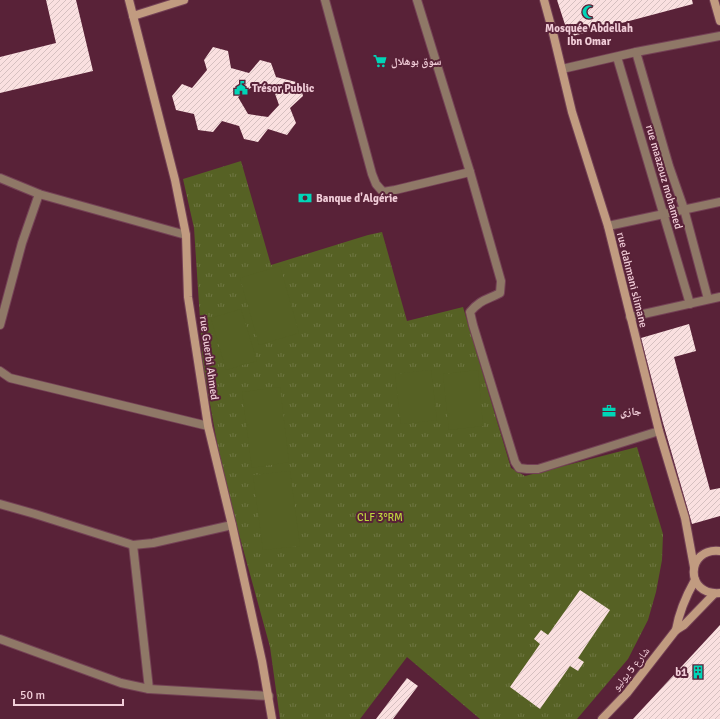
<svg xmlns="http://www.w3.org/2000/svg" width="720" height="719" viewBox="0 0 720 719" font-family="Signika,'Noto Naskh Arabic',sans-serif">
<style>
.grass{fill:url(#grass-tufts)}
.pitch{fill:#566124}
.building{fill:url(#building-hatch);fill-rule:evenodd}
.lines{fill:none;stroke-linecap:round;stroke-linejoin:round}
.minor-casing{stroke:#744155;stroke-width:10}
.tertiary-casing{stroke:#744155;stroke-width:10}
.secondary-casing{stroke:#744155;stroke-width:10}
.minor{stroke:#8f7867;stroke-width:8}
.tertiary{stroke:#8f7867;stroke-width:8}
.secondary{stroke:#c19b80;stroke-width:8}
.labels{text-anchor:middle;dominant-baseline:central;stroke-width:4;stroke-linejoin:round;paint-order:stroke}
.poi-label{font-size:11px;font-weight:bold;fill:#f1cdd8;stroke:#592238;text-anchor:start}
.street-label{font-size:11px;fill:#f1cdd8;stroke:#592238}
.park-label{font-size:11px;fill:#bdd43e;stroke:#592238}
</style>
<defs>
<pattern id="grass-tufts" width="24" height="20" patternUnits="userSpaceOnUse"><rect width="24" height="20" fill="#566124"/><path d="M3 7l-1-3M5 7V3M7 7l1-3M15 17l-1-3M17 17v-4M19 17l1-3" fill="none" stroke="#6f7643"/></pattern>
<pattern id="building-hatch" width="6" height="6" patternUnits="userSpaceOnUse"><rect width="6" height="6" fill="#fae0e0"/><path d="M-1 1l2-2M0 6l6-6M5 7l2-2" fill="none" stroke="#d6c0c0"/></pattern>
</defs>
<rect width="100%" height="100%" fill="#592238"/>
<polygon class="grass" points="241,161 271,265 368,235 382,232 407,321 463,307 511,468 525,476 637,447 663,534 662,560 656,592 648,620 628,659 577,719 480,719 407,657 360,719 280,719 270,647 223,476 203,365 194,228 183,179"/>
<g class="pitch">
<polygon points="280,266 299,333 259,345 240,278"/>
<polygon points="241,309 257,361 226,370 211,318"/>
<polygon points="431,370 437,420 401,424 395,374"/>
<polygon points="478,370 483,426 449,430 443,374"/>
<polygon points="280,387 289,462 252,468 242,392"/>
<polygon points="290,471 300,546 263,550 253,475"/>
</g>
<g class="building">
<polygon points="46,0 76,0 93,71 0,93 0,57 56,43"/>
<polygon points="557,0 692,0 693,4 569,37"/>
<path d="M213,47L228,51L231,68L249,73L260,60L271,63L276,77L300,83L303,96L290,108L296,123L287,135L268,129L258,142L244,139L239,126L222,121L213,132L198,130L194,114L176,110L172,96L182,84L192,88L207,70L204,60ZM256,84L273,88L279,105L268,117L248,114L238,97Z"/>
<polygon points="689,324 696,351 674,357 710,490 720,488 720,516 692,524 663,423 641,338"/>
<polygon points="580,590 610,610 578,658 584,662 578,671 570,666 540,709 510,687 540,644 534,639 541,630 548,635"/>
<polygon points="720,625 720,719 633,719"/>
<polygon points="407,678 418,686 393,719 376,719"/>
</g>
<g class="lines">
<g class="minor-casing">
<g id="minor">
<polyline points="325,0 372,174 376,184 383,192 395,190 470,172"/>
<path d="M417,0L470,172L501,281L500,293C487,300 481,299 470,312L473,325L515,462L519,468L527,469H538L659,431"/>
<polyline points="636,52 669,166 684,209 708,299"/>
<polyline points="617,57 690,304"/>
<polyline points="562,69 636,52 720,36"/>
<polyline points="0,178 39,194 186,235"/>
<polyline points="608,226 720,202"/>
<polyline points="0,325 22,243 39,194"/>
<polyline points="0,371 10,378 208,426"/>
<polyline points="0,504 35,514 133,545 153,543 232,525"/>
<polyline points="133,545 149,689"/>
<polyline points="0,639 121,683 149,689 269,696"/>
</g>
</g>
<g class="tertiary-casing">
<polyline id="tertiary" points="630,317 720,297"/>
</g>
<g class="secondary-casing">
<g id="secondary">
<polyline points="129,0 175,180 186,235 188,297 208,426 232,525 262,661 272,719"/>
<polyline points="544,0 553,33 572,112 608,226 659,431 685,518 694,567"/>
<polyline points="714,0 720,21"/>
<polyline points="133,16 184,0"/>
<path d="M720,551C686,547 684,596 720,593"/>
<path d="M676,630C679,612 686,596 695,580"/>
<polyline points="602,719 627,693 676,630 684,625 714,594"/>
</g>
</g>
<use href="#minor" class="minor"/>
<use href="#tertiary" class="tertiary"/>
<use href="#secondary" class="secondary"/>
</g>
<defs>
<g id="mosque-bare" transform="scale(1.08)"><path d="M3.5-4.9A6 6 0 1 0 3.5 4.9A5 5 0 1 1 3.5-4.9Z" fill="#00d5b7" stroke="#592238" stroke-width="2.5" paint-order="stroke"/></g>
<g id="supermarket-bare" transform="scale(1.08)"><path d="M-6-5.5h2.5l.6 2H6L4.5 2H-2.5L-4.4-4H-6ZM-1.5 3.2a1.3 1.3 0 1 0 .1 0ZM3 3.2a1.3 1.3 0 1 0 .1 0Z" fill="#00d5b7" stroke="#592238" stroke-width="2.5" paint-order="stroke"/></g>
<g id="civic-bare" transform="scale(1.08)"><path d="M-.6-6.5H3V-4.5H.6V-3L4-1V1h2V6H-6V1h2V-1L-.6-3ZM-1.2 2.5V6h2.4V2.5Z" fill="#00d5b7" stroke="#592238" stroke-width="2.5" paint-order="stroke"/></g>
<g id="bank-bare" transform="scale(1.08)"><path d="M-6-4H6V4H-6ZM0-2.3a2.3 2.3 0 1 0 0 4.6a2.3 2.3 0 1 0 0-4.6Z" fill="#00d5b7" stroke="#592238" stroke-width="2.5" paint-order="stroke"/></g>
<g id="office-bare" transform="scale(1.08)"><path d="M-6-3h4V-5.5h4V-3h4V5H-6ZM-1-4.5V-3h2v-1.5ZM-6 0V1H6V0Z" fill="#00d5b7" stroke="#592238" stroke-width="2.5" paint-order="stroke"/></g>
<g id="building-bare" transform="scale(1.08)"><path d="M-4-6H4V6H1V3H-1V6H-4ZM-2.5-4.3h1.7v1.8h-1.7ZM.8-4.3h1.7v1.8H.8ZM-2.5-1h1.7V.8h-1.7ZM.8-1h1.7V.8H.8Z" fill="#00d5b7" stroke="#592238" stroke-width="2.5" paint-order="stroke"/></g>
</defs>
<g fill-rule="evenodd">
<use href="#mosque-bare" x="589" y="12"/>
<use href="#supermarket-bare" x="380" y="61"/>
<use href="#civic-bare" x="241" y="88"/>
<use href="#bank-bare" x="305" y="198"/>
<use href="#office-bare" x="609" y="411"/>
<use href="#building-bare" x="698" y="672"/>
</g>
<g class="labels">
<g class="poi-label">
<text x="589" y="28" text-anchor="middle">Mosquée Abdellah<tspan x="589" dy="13">Ibn Omar</tspan></text>
<text x="391" y="61">سوق بوهلال</text>
<text x="252" y="88">Trésor Public</text>
<text x="316" y="198">Banque d'Algérie</text>
<text x="620" y="411">جازي</text>
<text x="687" y="672" text-anchor="end">b1</text>
</g>
<g class="street-label">
<text transform="translate(664 177) rotate(74)">rue maazouz mohamed</text>
<text transform="translate(632 280) rotate(76)">rue dahmani slimane</text>
<text transform="translate(209 358) rotate(82)">rue Guerbi Ahmed</text>
<text transform="translate(631 669) rotate(-51)">شارع 5 يوليو</text>
</g>
<g class="park-label">
<text x="380" y="517">CLF 3°RM</text>
</g>
</g>
<path d="M14 699v6h109v-6" fill="none" stroke="#f1cdd8" stroke-width="2"/>
<text x="20" y="699" font-size="12" fill="#f1cdd8" stroke="#592238" stroke-width="3" paint-order="stroke">50 m</text>
</svg>
